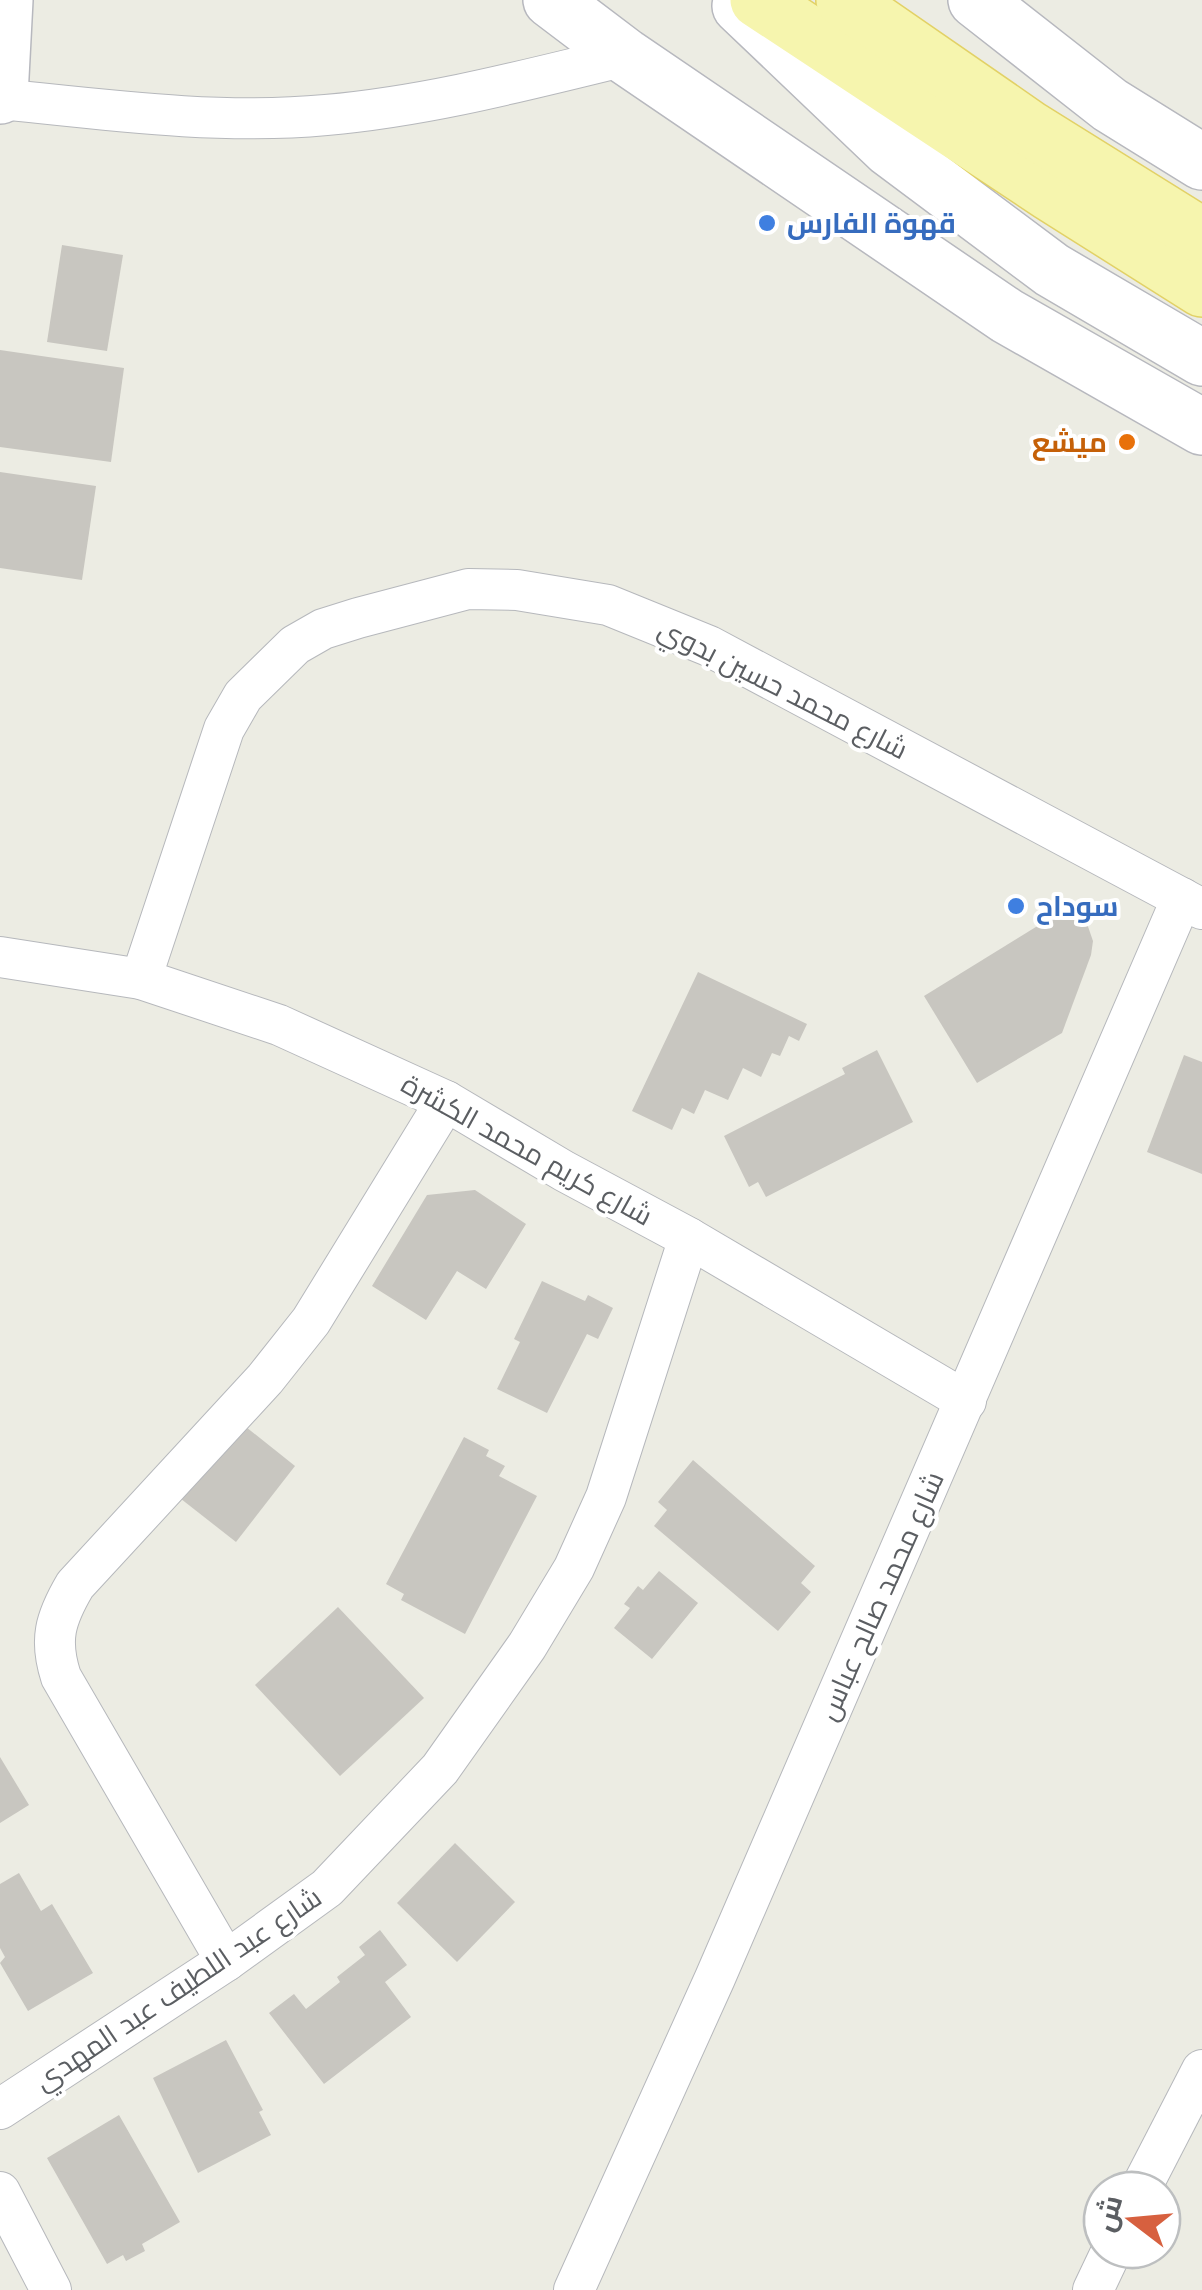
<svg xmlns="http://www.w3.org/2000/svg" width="1202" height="2290" viewBox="0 0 1202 2290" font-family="'DM Sans',Cairo,sans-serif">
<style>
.building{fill:#c8c6c0}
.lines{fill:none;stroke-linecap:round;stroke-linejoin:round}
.street-casing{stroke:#b6b8bc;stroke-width:42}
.secondary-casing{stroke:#b7b8be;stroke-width:58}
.primary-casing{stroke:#e2d166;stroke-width:58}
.street{stroke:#fff;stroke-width:40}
.secondary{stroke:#fff;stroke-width:55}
.primary{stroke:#f6f5ae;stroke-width:55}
.shop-dot{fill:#3f7fe0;stroke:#fff;stroke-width:4}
.food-dot{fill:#e8710a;stroke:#fff;stroke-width:4}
.labels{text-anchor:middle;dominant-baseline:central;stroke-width:8;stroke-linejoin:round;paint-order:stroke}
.shop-label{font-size:28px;font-weight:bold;fill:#366cbe;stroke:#fff;text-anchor:start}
.food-label{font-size:28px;font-weight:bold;fill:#c56008;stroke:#fff;text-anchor:end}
.street-label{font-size:28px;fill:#5b5e62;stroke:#fff}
</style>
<rect width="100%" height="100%" fill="#ecece3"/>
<g class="building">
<polygon points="62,245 123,255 107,351 47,342"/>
<polygon points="0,350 124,368 111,462 0,447"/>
<polygon points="0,472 96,486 82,580 0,568"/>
<polygon points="1073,904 1084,915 1093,941 1091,955 1062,1033 977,1083 924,996"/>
<polygon points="698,972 807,1024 799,1041 789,1036 780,1056 772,1053 761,1077 743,1068 728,1100 705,1090 694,1114 682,1108 672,1130 632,1111"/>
<polygon points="877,1050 913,1122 766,1197 758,1182 749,1187 724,1136 845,1074 842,1068"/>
<polygon points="1184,1055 1202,1062 1202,1174 1147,1152"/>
<polygon points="475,1190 526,1224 486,1289 457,1271 426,1320 372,1286 427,1195"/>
<polygon points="542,1281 585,1301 588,1295 613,1308 598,1339 587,1334 547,1413 497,1389 520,1342 514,1339"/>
<polygon points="236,1419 295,1466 236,1542 176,1495"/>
<polygon points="464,1437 489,1450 486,1456 505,1466 499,1476 537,1496 465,1634 401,1600 404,1594 386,1584"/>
<polygon points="693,1460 815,1566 801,1583 811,1592 778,1631 654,1526 667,1510 658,1502"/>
<polygon points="659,1571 698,1603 652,1659 614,1628 630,1608 624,1604 638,1586 643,1590"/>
<polygon points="338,1607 424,1698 340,1776 255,1685"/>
<polygon points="0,1757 29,1805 0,1823"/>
<polygon points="455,1843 515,1902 457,1962 397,1903"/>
<polygon points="19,1873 41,1911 52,1904 93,1973 28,2011 0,1963 5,1957 0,1948 0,1884"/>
<polygon points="380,1930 407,1965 385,1982 411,2017 324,2084 269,2013 294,1994 306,2009 340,1982 337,1977 365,1955 359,1947"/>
<polygon points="226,2040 263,2110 259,2112 271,2135 198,2173 153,2078"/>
<polygon points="119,2115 180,2222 142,2244 145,2251 126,2261 123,2255 107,2264 47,2158"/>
</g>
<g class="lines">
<g class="street-casing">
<g id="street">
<path d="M0,99C107,110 219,125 326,115C428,106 526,80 625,56"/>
<polyline points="0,957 141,979 279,1025 446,1101 564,1171 689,1238 966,1401"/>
<polyline points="141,979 224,729 243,696 295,645 323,629 358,618 468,589 517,590 608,605 709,646 1202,909"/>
<path d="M226,1961L61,1677C49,1640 55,1619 75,1585L265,1379L311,1321L446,1101"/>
<polyline points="0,2109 226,1961 327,1888 440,1769 527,1646 574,1568 606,1497 689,1238"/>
<polyline points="1140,2190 1202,2070"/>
<polyline points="0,2192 51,2290"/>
<polyline points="574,2290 715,1978 1182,898"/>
<polyline points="1093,2290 1112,2250"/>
</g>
</g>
<g class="secondary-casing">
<g id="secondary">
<polyline points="551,0 625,56 1007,316 1202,427"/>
<polyline points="976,0 1110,105 1202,162"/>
<polyline points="740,6 890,149 1052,270 1202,358"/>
<polyline points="0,96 5,0"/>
</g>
</g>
<g class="primary-casing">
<g id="primary">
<polyline points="758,0 1050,193 1202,289"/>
<polyline points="844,0 1029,128 1202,236"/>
</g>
</g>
<use href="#street" class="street"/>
<use href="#secondary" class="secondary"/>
<use href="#primary" class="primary"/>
</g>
<g class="shop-dot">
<circle cx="767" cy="223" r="10"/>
<circle cx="1016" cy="906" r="10"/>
</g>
<circle class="food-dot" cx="1127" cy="442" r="10"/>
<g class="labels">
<g class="shop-label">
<text x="787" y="223">قهوة الفارس</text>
<text x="1036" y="906">سوداح</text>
</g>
<g class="food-label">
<text x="1107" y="442">ميشع</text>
</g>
<g class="street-label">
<text transform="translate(783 689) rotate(27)">شارع محمد حسين بدوي</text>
<text transform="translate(527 1150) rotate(29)">شارع كريم محمد الكشرة</text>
<text transform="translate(881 1596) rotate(-66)">شارع محمد صالح عباس</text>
<text transform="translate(178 1989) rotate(-34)">شارع عبد اللطيف عبد المهدي</text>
</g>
</g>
<g transform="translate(1132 2220) rotate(286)"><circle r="48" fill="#ffffff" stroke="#bdbfc0" stroke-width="2.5"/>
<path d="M0-8L18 38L0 25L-18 38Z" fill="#d7603f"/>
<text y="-15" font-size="28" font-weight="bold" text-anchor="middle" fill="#5b5e62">ش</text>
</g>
</svg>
